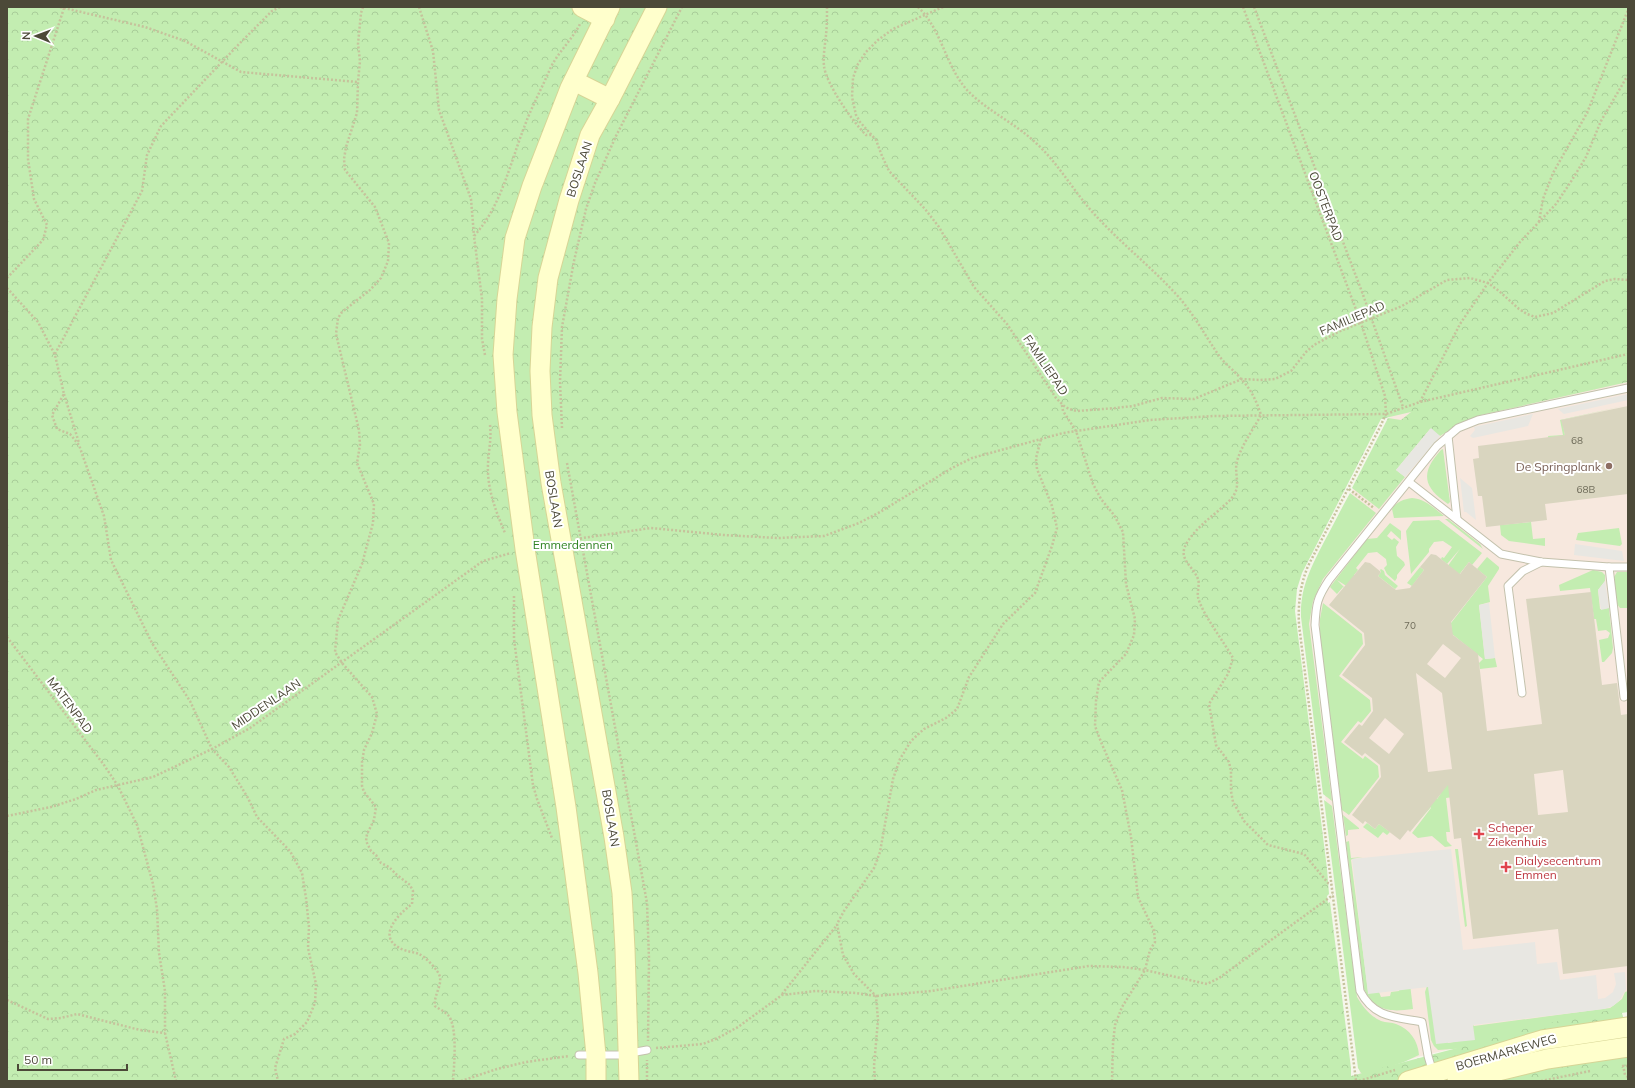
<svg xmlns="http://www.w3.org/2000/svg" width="1635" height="1088" viewBox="0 0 1635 1088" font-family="Mulish,sans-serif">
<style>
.medical{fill:#f7e8de}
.grass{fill:#c3edb1}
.forest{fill:url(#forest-crowns)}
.parking{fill:#e8e7e2}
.building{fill:#d9d5bf;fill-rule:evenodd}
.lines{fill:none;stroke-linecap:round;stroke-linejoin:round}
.lane-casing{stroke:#c3c1ac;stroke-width:9}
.secondary-casing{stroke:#d7d596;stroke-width:21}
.path{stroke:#c6c29c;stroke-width:2.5;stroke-dasharray:2 2;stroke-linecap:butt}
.lane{stroke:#fff;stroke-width:7}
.secondary{stroke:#ffc;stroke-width:19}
.education-dot{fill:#8d6e63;stroke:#fff;stroke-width:1.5}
.health-dot{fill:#e0444e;stroke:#fff;stroke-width:1.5}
.labels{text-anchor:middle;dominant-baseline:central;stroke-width:4;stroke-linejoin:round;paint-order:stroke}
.number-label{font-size:10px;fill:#6f6c5a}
.street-label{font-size:12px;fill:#4c4938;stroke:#fff}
.education-label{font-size:12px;fill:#785e54;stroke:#fff;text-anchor:end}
.park-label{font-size:12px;fill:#318424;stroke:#fff}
.health-label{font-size:12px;fill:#be3a42;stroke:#fff;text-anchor:start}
</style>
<defs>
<pattern id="forest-crowns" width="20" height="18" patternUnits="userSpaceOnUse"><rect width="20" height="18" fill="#c3edb1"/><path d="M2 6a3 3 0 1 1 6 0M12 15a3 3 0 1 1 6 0" fill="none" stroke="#a9cd99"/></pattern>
</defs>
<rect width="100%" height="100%" fill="#f6f6eb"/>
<polygon class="medical" points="1628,360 1628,1007 1421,1056 1360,1074 1302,611 1309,578 1390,416"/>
<g class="grass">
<polygon points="1628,405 1562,420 1565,435 1550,449 1548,436 1563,435 1560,420"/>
<path d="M1443,449L1450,502L1448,504C1423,487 1420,473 1441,450Z"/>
<path d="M1350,493L1376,513L1323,579L1313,601L1309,624L1332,801L1323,794L1301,617C1300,588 1311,567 1324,542C1333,526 1341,509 1350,493Z"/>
<path d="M1412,498C1425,499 1434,508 1444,516L1394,518L1392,509C1396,502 1404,499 1412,498Z"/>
<polygon points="1445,519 1448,519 1480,544 1483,549"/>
<polygon points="1439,520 1482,553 1472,565 1469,562 1458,576 1447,567 1460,549 1447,564 1441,559 1442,557 1444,558 1452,547 1443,541 1434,542 1429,549 1429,552 1411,574 1406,531 1413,521"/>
<polygon points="1531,522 1533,539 1545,538 1545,546 1509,541 1501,535 1500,525"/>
<polygon points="1390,523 1401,531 1401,540 1391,531 1387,536 1392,540 1394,538 1399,542 1396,547 1397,556 1404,562 1405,565 1397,575 1397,578 1395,581 1387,574 1384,568 1387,565 1386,559 1377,552 1368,553 1356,568 1358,570 1354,575 1356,577 1348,587 1337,580 1348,591 1343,587 1337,594 1330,587 1367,539 1377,538"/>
<polygon points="1619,528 1622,544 1620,546 1576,540 1578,533"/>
<polygon points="1487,557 1499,567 1499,569 1488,586 1490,602 1479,605 1485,659 1495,658 1497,667 1480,669 1479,663 1483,659 1452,634 1451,623 1487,577 1477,569"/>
<polygon points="1420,567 1424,570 1412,586 1407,583"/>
<polygon points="1381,569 1384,571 1385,575 1398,586 1395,589 1378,576 1381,572 1380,570"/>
<polygon points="1593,570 1602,572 1605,575 1605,581 1598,590 1600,609 1609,608 1613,648 1612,653 1604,662 1602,662 1599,640 1608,638 1610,633 1606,630 1598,631 1596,619 1594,619 1590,588 1560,591 1559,585"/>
<polygon points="1617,572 1628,572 1628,608 1620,608 1617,604 1614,577"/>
<polygon points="1323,603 1362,634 1363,644 1339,676 1370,700 1371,711 1361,723 1358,721 1341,742 1363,759 1365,756 1378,766 1379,777 1349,815 1342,810 1320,637 1320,619"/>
<path d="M1441,779L1469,795L1446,798L1450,832H1446L1447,841L1452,846L1445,847L1432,836L1418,838L1412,833L1431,808V807L1410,831L1432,795L1437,799C1443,792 1442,788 1441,779Z"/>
<path d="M1324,800L1332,806L1357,997C1363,1007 1370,1016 1381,1021C1386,1023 1392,1022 1396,1024C1410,1029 1418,1041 1419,1055L1404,1062L1365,1075L1361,1073L1358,1068Z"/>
<polygon points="1343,815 1359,828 1359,829 1348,830 1348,835 1346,836"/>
<polygon points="1367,823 1375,829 1379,824 1390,832 1387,835 1383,832 1378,838 1363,827"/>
<path d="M1349,841L1351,858L1363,857L1352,859L1351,860L1368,991L1379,992L1381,997L1390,996L1391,992L1399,991L1407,959L1413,1009C1391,1012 1375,1012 1364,989L1346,842Z"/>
<polygon points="1455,849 1458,849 1467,926 1465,927"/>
<polygon points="1430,982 1448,1043 1459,1041 1473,1025 1474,1026 1610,1008 1622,999 1625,992 1628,991 1628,1012 1546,1025 1468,1048 1438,1050 1434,1046 1431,1040 1425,992 1427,986"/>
</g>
<polygon class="forest" points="7,7 1628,7 1628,382 1481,415 1461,423 1440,436 1430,429 1396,470 1405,477 1379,509 1352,488 1388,418 1401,420 1411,412 1381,419 1302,573 1297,589 1295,611 1327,869 1329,894 1327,896 1328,903 1330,902 1351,1068 1351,1076 1480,1042 1531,1027 1620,1008 1628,1030 1628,1081 7,1081"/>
<g class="parking">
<polygon points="1628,394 1628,400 1564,414 1558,409"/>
<polygon points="1533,414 1528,426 1473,438 1470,436 1475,430 1474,427"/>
<polygon points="1431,428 1440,436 1405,477 1396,470"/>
<polygon points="1460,478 1472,488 1476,520 1466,512 1464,512"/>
<polygon points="1575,544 1622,551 1624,561 1574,555"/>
<polygon points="1605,581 1609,608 1601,610 1598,590"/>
<polygon points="1489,603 1495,658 1485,659 1479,605"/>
<polygon points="1451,849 1463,950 1535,942 1537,964 1557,962 1560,980 1596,975 1598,999 1605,998 1613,992 1616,984 1614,973 1625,972 1626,989 1619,1001 1613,1006 1604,1009 1473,1025 1475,1040 1436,1044 1428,987 1368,994 1352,859"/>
</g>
<g class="building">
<polygon points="1628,406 1628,494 1545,504 1547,520 1486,527 1482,496 1478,496 1473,459 1479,458 1478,446 1565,435 1561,420"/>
<path d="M1431,554L1436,555L1460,574L1469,562L1487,577L1451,622L1453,635L1478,654L1487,731L1542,724L1526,599L1591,592L1602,685L1617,683L1621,715L1628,714V966L1563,974L1558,929L1473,939L1461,838L1454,839L1448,785L1410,832L1408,830L1400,840L1379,824L1375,829L1365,821L1363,824L1352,815L1381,777L1380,765L1365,753L1362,756L1344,742L1359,724L1362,726L1373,711L1372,698L1342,675L1365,645L1364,633L1329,605L1365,562L1370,563L1381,572L1378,576L1396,590L1410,588L1424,570L1420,567ZM1443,644L1461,658L1445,678L1427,664ZM1416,673L1442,693L1452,769L1428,772ZM1385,718L1404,734L1389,754L1369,738ZM1563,770L1568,812L1538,815L1534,774Z"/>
</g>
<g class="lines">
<g class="lane-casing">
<g id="lane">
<polyline points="1448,436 1457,519"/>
<polyline points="1409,482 1501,554 1541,562 1609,567 1628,567"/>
<polyline points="1609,567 1624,697"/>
<polyline points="1522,693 1508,586 1523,571 1541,562"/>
<polyline points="579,1055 619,1055 647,1050"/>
<path d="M1433,1073L1428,1056L1422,1022C1395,1017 1374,1018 1360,991L1315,625C1316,604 1317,598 1329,580L1437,446L1458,428L1478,420L1628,388"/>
</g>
</g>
<g class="secondary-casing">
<g id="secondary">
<polyline points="582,7 605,19"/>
<polyline points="574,81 610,99"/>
<polyline points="596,1081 596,1055 588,973 566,807 525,549 507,412 503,355 507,299 515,238 532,186 570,88 610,7"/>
<polyline points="629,1081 625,949 622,893 614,837 551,483 542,415 540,371 542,327 548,278 569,200 590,135 610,99 657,7"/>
<polyline points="1408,1081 1542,1040 1628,1027"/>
<polyline points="1457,1081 1547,1059 1628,1047"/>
</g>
</g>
<g class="path">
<polyline points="60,7 145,27 185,41 241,72 358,82"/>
<path d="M363,7L361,13L358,44L360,61L358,82L357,113L346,147L344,159L345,170L375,207L389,243L388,261L381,278L370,290L342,312L338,318L336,334L359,430L360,445L357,463L374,504L373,523L362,564L338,620L335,652L342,663L372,697L377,714L372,733L364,750L362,762V786L364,792L376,807L374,820L367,834L366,841L371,851L376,855L381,863L389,867L397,875L410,885L413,891L412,904C396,916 375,939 404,950C409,952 414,952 419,954C424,956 434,966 437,971C446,982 433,994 435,1006C439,1009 444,1011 448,1015C458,1026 454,1067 453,1081"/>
<polyline points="419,7 433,51 439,110 471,199 474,236"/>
<path d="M827,7C827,16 827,26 826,35C825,45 823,56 824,66C826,84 853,122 866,135H872"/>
<path d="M918,7C942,30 945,65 967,90C987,111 1015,123 1036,143C1060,165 1075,194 1097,217C1122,244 1150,266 1175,293C1193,312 1205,336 1220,357C1226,365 1235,371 1241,379C1251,389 1257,402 1261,415C1253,430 1242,444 1237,461C1234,472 1240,483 1235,493C1231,501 1224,505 1218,511C1207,520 1196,529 1188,541C1176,559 1192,564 1198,579C1200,584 1197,591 1198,597C1201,612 1224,642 1233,658L1228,674L1209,704L1216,745L1229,762L1231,771V791L1233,802L1244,821L1268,845L1304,854L1328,883L1331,884"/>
<polyline points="943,7 893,29 878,40 866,52 858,64 853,78 852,97 856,115 860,122 876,140 882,156 889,171 925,209 939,227 974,287 1007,324 1056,398 1064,406 1069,409 1077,411 1116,408 1133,406 1162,398 1194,399 1242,379 1260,380 1275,379 1291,371 1306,352 1314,345 1338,332 1402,306 1447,280 1470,278 1488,283 1499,291 1519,309 1527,314 1535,317 1553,313 1605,281 1615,279 1628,280"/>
<path d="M1243,7L1361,323L1385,396L1386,414L1380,427L1308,566C1300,586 1298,603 1299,625L1356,1081"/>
<polyline points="1254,7 1362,292 1403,407"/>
<polyline points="1539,222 1543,199 1553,173 1587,113 1628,10"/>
<polyline points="7,278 43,240 47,225 34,199 28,159 28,119 64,8"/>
<polyline points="7,288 38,322 55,355 64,394 52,415 57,429 70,434 79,445 104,516 111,560 152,643 190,701 212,749 229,767 248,798 257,817 290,851 302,873 306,898 309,927 308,948 316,984 315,1003 307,1022 295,1034 284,1039 275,1068 278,1081"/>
<polyline points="55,354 142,191 147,155 161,126 240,43 272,11 280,7"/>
<path d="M485,355L482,339V299L474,236C502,205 510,163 525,125C532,106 542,88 550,69C558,52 572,40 580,24"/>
<polyline points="64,394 79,443"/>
<polyline points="1420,402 1460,324 1488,283 1520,242 1556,204 1572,180 1586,157 1601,121 1628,75"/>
<polyline points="1062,405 1063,411 1076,431 1093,484 1101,499 1114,515 1123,532 1126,584 1135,619 1134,635 1126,654 1099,682 1096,701 1095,726 1101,742 1122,790 1131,837 1138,897 1154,931 1155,942 1150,950 1145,970 1122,1007 1115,1025 1113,1044 1112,1081"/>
<path d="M490,425C492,441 487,457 488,473C489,494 497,514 505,533"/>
<polyline points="562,428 560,382 562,327 574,261 586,209 595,183 616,136 682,7"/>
<polyline points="567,463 647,903 649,959 648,1041"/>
<polyline points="1349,489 1374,508"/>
<polyline points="576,539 651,528 724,535 778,538 824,536 859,523 880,512 952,468 972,458 1063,433 1150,420 1214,416 1386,414 1420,402 1628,354"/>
<polyline points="514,596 514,639 533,785 537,799 552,838"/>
<polyline points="7,637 104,765 118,786 137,825 153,884 157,909 159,953 165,991 165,1033 176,1081"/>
<polyline points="7,816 51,807 76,799 96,790 153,777 212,749 250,728 483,561 511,553"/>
<polyline points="782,994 837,925"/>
<polyline points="7,1000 48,1019 61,1018 77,1014 140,1030 165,1033"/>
<polyline points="656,1048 703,1044 718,1038 738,1027 782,995 816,991 856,993 876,996 931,991 1089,966 1123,967 1145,970 1207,984 1219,978 1333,895"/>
<polyline points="1623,1065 1625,1075 1628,1077"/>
<polyline points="1622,1066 1628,1066"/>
<polyline points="461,1081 497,1069 526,1062 569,1056"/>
<polyline points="647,1081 647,1060"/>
<polyline points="875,1081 874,1066 878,1020 876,996 854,974 843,955 837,924 844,911 874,868 880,852 893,779 900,759 911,741 924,729 946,718 957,709 969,677 1003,624 1035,593 1052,546 1057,528 1052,506 1037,469 1036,458 1041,439"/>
<polyline points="1359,1081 1395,1070"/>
<polyline points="1541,1081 1590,1071"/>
</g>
<use href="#lane" class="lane"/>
<use href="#secondary" class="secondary"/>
</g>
<circle class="education-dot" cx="1609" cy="466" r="4"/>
<g class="health-dot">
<path d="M1477 828h4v4h4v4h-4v4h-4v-4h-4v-4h4z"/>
<path d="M1504 861h4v4h4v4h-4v4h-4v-4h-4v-4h4z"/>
</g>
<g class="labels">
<g class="number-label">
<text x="1577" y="440">68</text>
<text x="1586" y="489">68B</text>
<text x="1410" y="625">70</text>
</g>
<g class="street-label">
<text transform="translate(579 169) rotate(-72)">BOSLAAN</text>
<text transform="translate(1326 206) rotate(69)">OOSTERPAD</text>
<text transform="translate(1352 318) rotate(-23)">FAMILIEPAD</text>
<text transform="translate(1046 365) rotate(56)">FAMILIEPAD</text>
<text transform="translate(554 499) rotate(81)">BOSLAAN</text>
<text transform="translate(266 704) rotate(-34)">MIDDENLAAN</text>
<text transform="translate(70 705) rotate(53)">MATENPAD</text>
<text transform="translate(611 818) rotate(81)">BOSLAAN</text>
<text transform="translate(1506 1052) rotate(-16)">BOERMARKEWEG</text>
</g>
<g class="education-label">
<text x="1601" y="466">De Springplank</text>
</g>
<g class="park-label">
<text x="573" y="544">Emmerdennen</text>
</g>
<g class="health-label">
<text x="1488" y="827">Scheper<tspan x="1488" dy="14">Ziekenhuis</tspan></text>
<text x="1515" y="860">Dialysecentrum<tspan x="1515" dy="14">Emmen</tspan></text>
</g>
</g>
<rect width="1635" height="1088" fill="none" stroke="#4c4938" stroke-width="16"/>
<g transform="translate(36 36) rotate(271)" stroke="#ffffff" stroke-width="3" paint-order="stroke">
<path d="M0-3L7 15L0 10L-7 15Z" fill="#4c4938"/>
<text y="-6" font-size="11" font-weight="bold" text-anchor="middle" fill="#4c4938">N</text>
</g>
<path d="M18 1064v6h109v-6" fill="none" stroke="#4c4938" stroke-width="2"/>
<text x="24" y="1064" font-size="12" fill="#4c4938" stroke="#ffffff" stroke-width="3" paint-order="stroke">50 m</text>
</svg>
